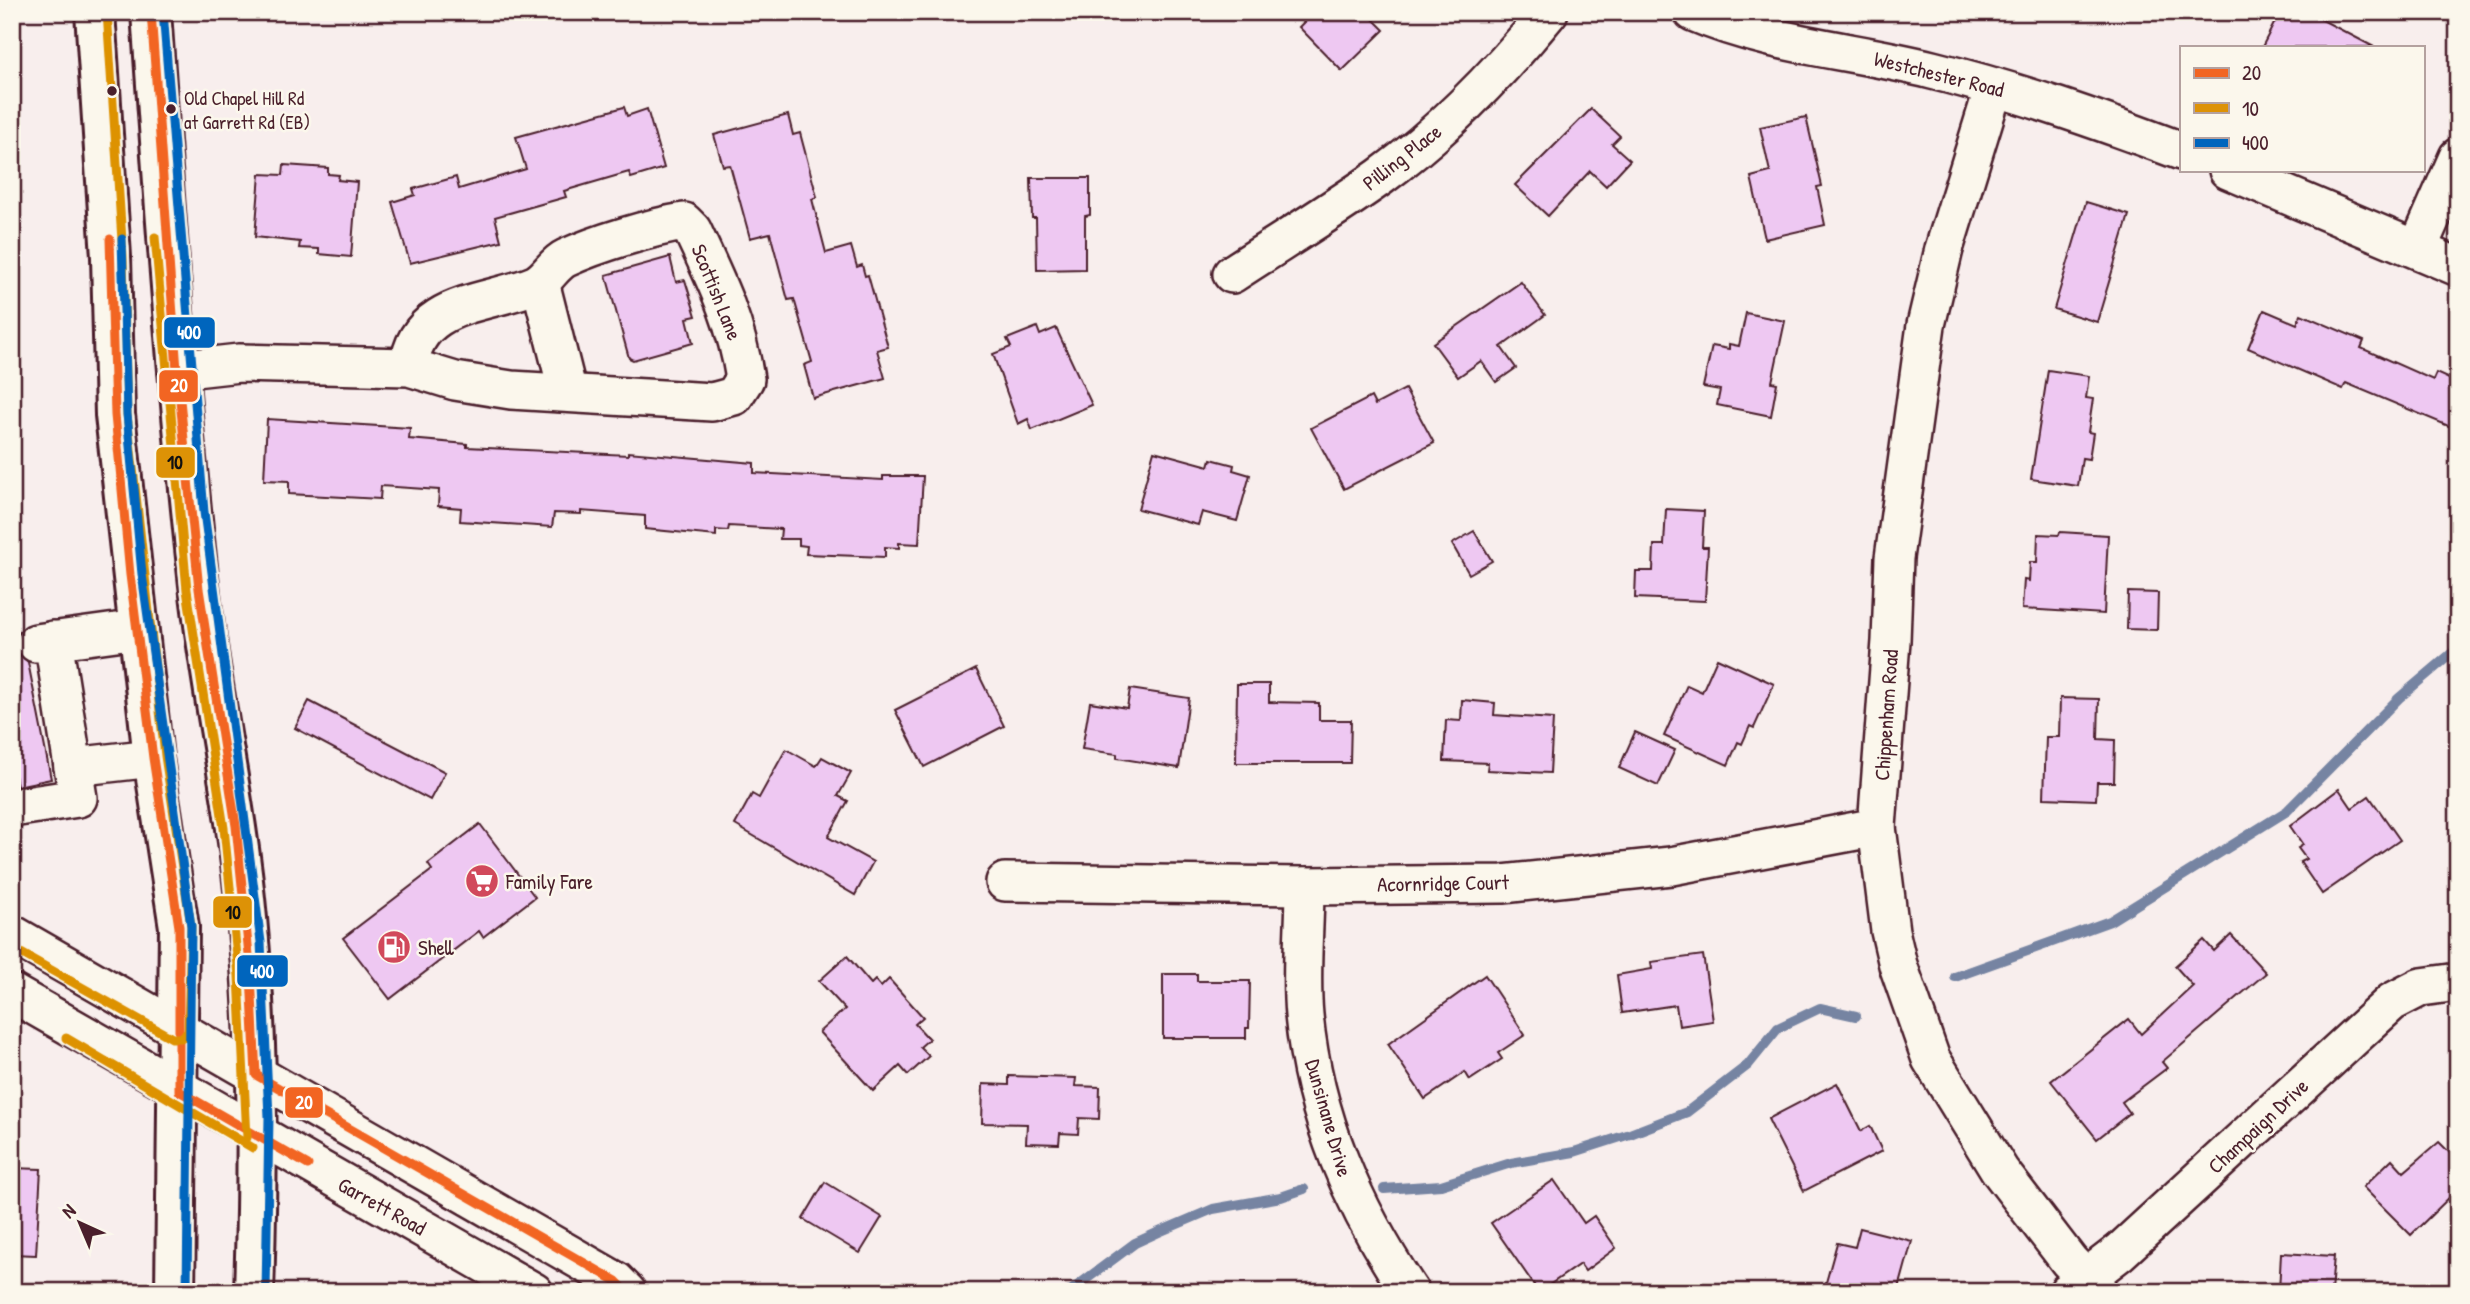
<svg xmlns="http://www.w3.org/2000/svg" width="2470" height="1304" viewBox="0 0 2470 1304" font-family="'Patrick Hand',sans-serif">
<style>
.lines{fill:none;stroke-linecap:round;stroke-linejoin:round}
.stream{stroke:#7684a2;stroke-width:10}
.building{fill:#eec8f2;stroke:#4a1f2b;stroke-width:2}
.minor-casing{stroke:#4a1f2b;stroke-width:42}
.major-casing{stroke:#4a1f2b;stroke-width:44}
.minor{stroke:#fbf7ec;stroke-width:37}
.major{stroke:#fbf7ec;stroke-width:38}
.bus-1-casing{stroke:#fbf7ec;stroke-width:14}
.bus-2-casing{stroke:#fbf7ec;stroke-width:14}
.bus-3-casing{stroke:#fbf7ec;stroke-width:14}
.bus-1{stroke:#f26522;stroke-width:9}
.bus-2{stroke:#dd9206;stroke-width:9}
.bus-3{stroke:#0065bd;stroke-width:9}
.bus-dot{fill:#4a1f2b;stroke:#fbf7ec;stroke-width:2.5}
.labels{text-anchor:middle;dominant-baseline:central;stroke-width:5;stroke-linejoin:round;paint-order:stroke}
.bus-label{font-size:19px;fill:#4a1f2b;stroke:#fbf7ec;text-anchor:start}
.street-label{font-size:21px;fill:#4a1f2b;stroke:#fbf7ec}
.poi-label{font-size:21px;fill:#4a1f2b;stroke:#fbf7ec;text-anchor:start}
.line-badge{stroke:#fbf7ec;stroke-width:2.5}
.badge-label{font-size:19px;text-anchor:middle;font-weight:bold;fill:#fff}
.pale-badge-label{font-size:19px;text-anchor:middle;font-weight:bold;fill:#111}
</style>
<rect width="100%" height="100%" fill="#f8eeed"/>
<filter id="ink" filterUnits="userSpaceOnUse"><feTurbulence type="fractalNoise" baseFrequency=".0143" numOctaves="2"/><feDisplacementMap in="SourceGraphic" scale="14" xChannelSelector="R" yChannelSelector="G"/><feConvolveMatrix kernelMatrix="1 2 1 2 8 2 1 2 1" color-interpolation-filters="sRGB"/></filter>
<g filter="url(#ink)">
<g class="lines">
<g class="stream">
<polyline points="1955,977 2110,921 2287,811 2399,698 2458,648"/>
<polyline points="1384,1189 1441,1185 1511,1163 1574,1152 1630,1134 1687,1112 1748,1065 1778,1028 1820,1008 1856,1016"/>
<polyline points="1069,1292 1135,1243 1159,1232 1213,1209 1281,1197 1304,1189"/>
</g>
</g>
<g class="building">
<polygon points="1314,12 1366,12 1384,30 1342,71 1299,27"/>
<polygon points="2280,12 2307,12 2374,47 2262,47"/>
<polygon points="624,107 627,116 647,109 664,168 631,178 629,172 564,191 566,197 495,217 501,241 410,263 392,202 415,195 413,189 456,177 459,189 526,169 516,137"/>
<polygon points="1591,109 1620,136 1612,144 1630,160 1606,186 1590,171 1548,216 1515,185"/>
<polygon points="788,115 793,135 800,133 813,182 817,197 812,199 826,253 851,246 857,267 862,265 865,276 868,275 888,347 877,350 885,378 813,398 804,365 812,362 794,299 788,300 770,233 750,238 730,165 723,166 714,135"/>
<polygon points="1806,117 1822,186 1817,187 1825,225 1765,239 1751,177 1770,172 1760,127"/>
<polygon points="284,165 328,168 328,174 339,175 338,180 357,182 351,257 319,254 319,249 299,248 300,242 255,237 260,174 283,175"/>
<polygon points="1031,178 1090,178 1090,215 1085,216 1085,269 1037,270 1036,218 1032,218"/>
<polygon points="2086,202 2129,215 2097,322 2054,309"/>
<polygon points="670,257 676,282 685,280 696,316 687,318 693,343 633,360 629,358 606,275"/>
<polygon points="1521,282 1545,315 1501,347 1516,368 1496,382 1481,361 1458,377 1433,343"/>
<polygon points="2264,310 2297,324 2301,314 2364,341 2361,348 2433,380 2436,373 2458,383 2458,430 2346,383 2343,389 2248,348"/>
<polygon points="1746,313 1785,321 1772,382 1777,383 1771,416 1717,405 1720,390 1703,387 1712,346 1729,349 1729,344 1739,346"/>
<polygon points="1037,327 1040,335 1056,328 1092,405 1032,430 1028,419 1018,424 993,354 1011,347 1007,339"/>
<polygon points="2048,370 2089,376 2086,398 2093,399 2088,432 2093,433 2089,459 2082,458 2078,486 2031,479"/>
<polygon points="1405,389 1434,443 1344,489 1311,428 1371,397 1375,405"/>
<polygon points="267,419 410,428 409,439 467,444 467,447 628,455 628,452 754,463 754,473 883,480 883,476 923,476 919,544 899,543 899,548 885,547 885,557 806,554 807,546 799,545 799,539 780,539 781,529 729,526 728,531 716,530 716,536 645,529 645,516 581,511 581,514 554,513 552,527 460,521 461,508 438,506 439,490 381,486 380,499 289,494 289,481 264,480"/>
<polygon points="1154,451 1209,466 1211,459 1234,465 1233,470 1250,475 1237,521 1202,512 1198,525 1138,509"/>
<polygon points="1666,509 1704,511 1702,547 1708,547 1705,601 1635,598 1636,571 1653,571 1654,545 1664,545"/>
<polygon points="1474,531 1492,561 1469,574 1452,544"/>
<polygon points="2060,532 2108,535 2104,614 2022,609 2024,580 2029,581 2030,562 2037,562 2038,534 2059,535"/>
<polygon points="2128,592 2158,593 2157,630 2127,629"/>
<polygon points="12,645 28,662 51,779 17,786 12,759"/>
<polygon points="1717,658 1774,684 1754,728 1750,726 1742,744 1738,742 1728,765 1664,736 1687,685 1702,692"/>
<polygon points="976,669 1004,726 924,767 895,710"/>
<polygon points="1237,684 1269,684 1269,702 1319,703 1319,720 1351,720 1350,763 1236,763"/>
<polygon points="1130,689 1189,698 1179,768 1117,758 1117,754 1082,749 1090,702 1127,708"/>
<polygon points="2060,698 2099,699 2098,739 2115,740 2114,782 2097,782 2096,800 2044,798 2046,737 2059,737"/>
<polygon points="1462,700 1495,703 1494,715 1553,719 1550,773 1487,770 1488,763 1444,761 1446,720 1461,721"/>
<polygon points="309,701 445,772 430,800 295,728"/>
<polygon points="1635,732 1675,750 1658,786 1619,768"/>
<polygon points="786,749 816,766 822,757 851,773 838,796 848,801 828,837 873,862 855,895 735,825 752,794 759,798"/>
<polygon points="2339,789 2352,808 2369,796 2400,840 2322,894 2300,862 2306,859 2298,848 2303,845 2290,826"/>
<polygon points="480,824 535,897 483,937 479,931 390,999 343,938 432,870 428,864"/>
<polygon points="2231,935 2266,973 2162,1062 2167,1068 2122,1102 2130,1113 2097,1139 2051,1081 2129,1019 2141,1034 2193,986 2175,966 2204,940 2214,951"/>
<polygon points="1703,955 1713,1021 1679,1026 1676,1005 1622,1013 1617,975 1652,969 1651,962"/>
<polygon points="847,956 871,984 875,980 881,987 889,979 923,1017 915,1024 929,1039 920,1047 929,1056 908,1075 900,1066 873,1091 819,1032 845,1009 819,981"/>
<polygon points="1163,974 1197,974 1197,981 1250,981 1249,1028 1246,1028 1246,1038 1163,1038"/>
<polygon points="1485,975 1525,1035 1498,1053 1502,1059 1470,1080 1465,1072 1425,1099 1388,1044"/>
<polygon points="1009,1076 1076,1078 1075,1086 1100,1087 1099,1119 1079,1118 1078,1134 1060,1133 1059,1144 1026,1143 1027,1124 982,1123 983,1084 1009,1085"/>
<polygon points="1837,1083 1861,1131 1870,1126 1882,1151 1804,1191 1768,1119"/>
<polygon points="2439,1142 2458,1161 2458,1189 2411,1235 2363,1187 2392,1159 2404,1172"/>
<polygon points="12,1168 41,1169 36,1255 12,1254"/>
<polygon points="1554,1180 1584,1223 1594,1216 1616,1248 1585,1271 1580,1264 1539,1292 1491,1223"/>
<polygon points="825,1182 882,1217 860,1253 803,1219"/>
<polygon points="1860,1228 1912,1241 1898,1292 1846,1292 1825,1286 1837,1243 1855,1247"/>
<polygon points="2281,1253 2334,1256 2331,1292 2279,1292"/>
</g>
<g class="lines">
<g class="minor-casing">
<g id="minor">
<path d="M1693,12C1769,45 1853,50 1932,70C2017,91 2099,120 2181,151"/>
<polyline points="1994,87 1944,249 1926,325 1894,558 1891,641 1877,827 1890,931 1898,965 1931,1059 2000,1171 2069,1261 2099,1292"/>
<polyline points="2228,170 2458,267"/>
<polyline points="2418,248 2458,157"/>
<path d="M1232,274C1281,242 1332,211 1380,177C1444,131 1499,73 1549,12"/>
<polyline points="540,282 568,393"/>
<path d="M177,370L239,363L409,367L455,381L511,390L712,402L734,396L745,379C736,321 717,283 692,230L684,222C652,227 596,244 566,258C553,264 547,280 534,285C485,305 416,301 409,367"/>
<polyline points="36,643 138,629"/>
<polyline points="73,767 153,758"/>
<polyline points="12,808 78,798 53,640"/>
<polyline points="1005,882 1305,886 1503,884 1671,866 1877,827"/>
<path d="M1305,886C1305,929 1300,973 1304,1015C1314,1117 1353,1207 1410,1292"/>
<polyline points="12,934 616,1281 627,1292"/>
<polyline points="12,993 534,1292"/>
<polyline points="2068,1292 2120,1252 2392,1002 2421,987 2458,982"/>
</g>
</g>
<g class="major-casing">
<g id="major">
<polyline points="95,12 111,257 115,415 153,758 179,927 175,1292"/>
<path d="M151,12C164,203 178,395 199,585C208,666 224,747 236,828C259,981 259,1137 254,1292"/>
</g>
</g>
<use href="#minor" class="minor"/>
<use href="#major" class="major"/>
<g class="bus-1-casing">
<g id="bus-1">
<polyline points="151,12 177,370 199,589 236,826 251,975 256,1075 616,1281 627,1292"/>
<polyline points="110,239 115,415 130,575 153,758 179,927 179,1091 308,1165"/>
</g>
</g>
<g class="bus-2-casing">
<g id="bus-2">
<polyline points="155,237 187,590 224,828 239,976 247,1138"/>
<polyline points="12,948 172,1038 181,1038 188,1032 191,926 165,756 127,414 123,256 107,12"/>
<polyline points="66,1038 253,1148"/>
</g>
</g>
<g class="bus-3-casing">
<g id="bus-3">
<polyline points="163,12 204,512 261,942 269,1117 266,1292"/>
<polyline points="122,239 127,414 142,574 191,926 187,1292"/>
</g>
</g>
<use href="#bus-1" class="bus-1"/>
<use href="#bus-2" class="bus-2"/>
<use href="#bus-3" class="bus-3"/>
</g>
</g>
<defs>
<g id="supermarket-disc" transform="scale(1.75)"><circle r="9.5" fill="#d1495b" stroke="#fbf7ec"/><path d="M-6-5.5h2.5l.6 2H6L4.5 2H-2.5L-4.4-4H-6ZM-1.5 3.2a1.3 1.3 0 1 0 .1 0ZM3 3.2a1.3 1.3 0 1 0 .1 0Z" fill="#fff"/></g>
<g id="fuel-disc" transform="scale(1.75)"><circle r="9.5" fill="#d1495b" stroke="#fbf7ec"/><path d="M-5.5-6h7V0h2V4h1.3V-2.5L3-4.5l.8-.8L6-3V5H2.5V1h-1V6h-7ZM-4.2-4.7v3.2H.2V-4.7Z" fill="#fff"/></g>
</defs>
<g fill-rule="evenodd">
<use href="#supermarket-disc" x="482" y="881"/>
<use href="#fuel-disc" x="394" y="947"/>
</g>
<g class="bus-dot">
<circle cx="112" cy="91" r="6"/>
<circle cx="171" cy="109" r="6"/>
</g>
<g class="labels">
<g class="bus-label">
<text x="184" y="98">Old Chapel Hill Rd<tspan x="184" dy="24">at Garrett Rd (EB)</tspan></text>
</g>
<g class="street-label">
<text transform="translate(1939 74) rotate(14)">Westchester Road</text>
<text transform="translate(1402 157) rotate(-38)">Pilling Place</text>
<text transform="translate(717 292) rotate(68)">Scottish Lane</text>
<text transform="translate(1886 715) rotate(-86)">Chippenham Road</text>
<text transform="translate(1443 883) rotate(-1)">Acornridge Court</text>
<text transform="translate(1329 1118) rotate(74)">Dunsinane Drive</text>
<text transform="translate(2258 1126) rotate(-43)">Champaign Drive</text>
<text transform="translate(382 1206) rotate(29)">Garrett Road</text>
</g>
<g class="poi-label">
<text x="506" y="881">Family Fare</text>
<text x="418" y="947">Shell</text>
</g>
</g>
<g class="line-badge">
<rect x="163" y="316" width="53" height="33" rx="7" fill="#0065bd"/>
<rect x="158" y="369" width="41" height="34" rx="7" fill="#f26522"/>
<rect x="155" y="446" width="41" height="33" rx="7" fill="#dd9206"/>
<rect x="212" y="895" width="41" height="34" rx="7" fill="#dd9206"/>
<rect x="236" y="954" width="53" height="34" rx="7" fill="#0065bd"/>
<rect x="284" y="1086" width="40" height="33" rx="7" fill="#f26522"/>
</g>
<g class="badge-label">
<text x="189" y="339">400</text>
<text x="179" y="392">20</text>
<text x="262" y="978">400</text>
<text x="304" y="1109">20</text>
</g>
<g class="pale-badge-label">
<text x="175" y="469">10</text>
<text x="233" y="919">10</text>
</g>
<rect width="2470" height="1304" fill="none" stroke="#fbf7ec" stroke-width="42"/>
<rect x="21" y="21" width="2428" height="1262" fill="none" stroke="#4a1f2b" stroke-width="2.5" filter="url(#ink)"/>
<rect x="2180" y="46" width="245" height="126" fill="#fbf7ec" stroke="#b4a19f" stroke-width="2"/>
<rect x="2194" y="68" width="35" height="10" fill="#f26522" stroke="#b4a19f" stroke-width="2"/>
<text x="2242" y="80" font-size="21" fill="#4a1f2b">20</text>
<rect x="2194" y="103" width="35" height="10" fill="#dd9206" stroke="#b4a19f" stroke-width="2"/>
<text x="2242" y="116" font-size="21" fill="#4a1f2b">10</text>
<rect x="2194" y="138" width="35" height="10" fill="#0065bd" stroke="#b4a19f" stroke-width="2"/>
<text x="2242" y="150" font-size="21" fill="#4a1f2b">400</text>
<g transform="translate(80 1223) rotate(316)" stroke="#fbf7ec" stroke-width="5" paint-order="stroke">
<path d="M0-5L12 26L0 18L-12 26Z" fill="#4a1f2b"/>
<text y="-10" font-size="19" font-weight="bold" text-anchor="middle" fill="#4a1f2b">N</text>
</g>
</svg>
